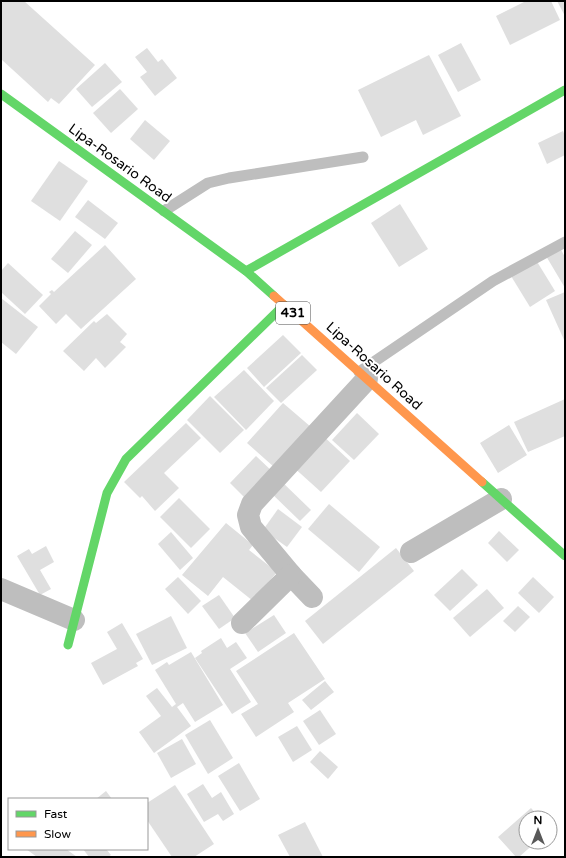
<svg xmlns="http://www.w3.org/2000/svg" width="566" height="858" viewBox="0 0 566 858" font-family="'Varela Round',sans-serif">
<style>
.building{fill:#dfdfdf}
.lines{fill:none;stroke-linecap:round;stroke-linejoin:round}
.lane{stroke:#bebebe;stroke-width:11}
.street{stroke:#bebebe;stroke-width:22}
.fast{stroke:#63d668;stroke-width:9}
.slow{stroke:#ff974d;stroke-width:9}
.labels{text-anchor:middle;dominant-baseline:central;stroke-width:4;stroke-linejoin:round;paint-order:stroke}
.shield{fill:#fff;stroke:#4c4c4c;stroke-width:1}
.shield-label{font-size:13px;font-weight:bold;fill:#000}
.street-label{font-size:14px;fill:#000;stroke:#fff}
</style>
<rect width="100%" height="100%" fill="#fff"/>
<g class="building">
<polygon points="4,1 24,1 95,65 59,104 51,98 48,102 1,59 1,4"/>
<polygon points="526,1 551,1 560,20 510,45 496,16"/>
<polygon points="557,1 565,1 565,16"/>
<polygon points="461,43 481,80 458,92 438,55"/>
<polygon points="147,48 158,62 162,59 177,78 155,96 140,77 147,72 135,57"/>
<polygon points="429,55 461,116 423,135 416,120 381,137 358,90"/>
<polygon points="105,63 122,82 92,107 76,89"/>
<polygon points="120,89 138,109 111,133 93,113"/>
<polygon points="145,120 170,141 154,160 130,139"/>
<polygon points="563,131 565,136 565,155 547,164 538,143"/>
<polygon points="59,161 88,181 60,221 31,201"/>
<polygon points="88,200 118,223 105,239 75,217"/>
<polygon points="400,204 428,249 399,267 371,223"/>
<polygon points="75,231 92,245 68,273 51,259"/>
<polygon points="105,245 136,279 81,329 66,314 56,324 39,306 51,294 49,292 52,290 54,292"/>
<polygon points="560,248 565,257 565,288 546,256"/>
<polygon points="536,260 555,291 530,307 511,276"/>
<polygon points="8,263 43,295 25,314 1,292 1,271"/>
<polygon points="565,292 565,342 546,300"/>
<polygon points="1,298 38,327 16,354 1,342"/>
<polygon points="107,314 127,334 120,342 126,347 105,368 96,358 84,371 63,351 94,321 96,323"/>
<polygon points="283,335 301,353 264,387 247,368"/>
<polygon points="302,355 317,370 281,403 266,388"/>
<polygon points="244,370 274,401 246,430 214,397"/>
<polygon points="210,396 244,430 220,453 187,420"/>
<polygon points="565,399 565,436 528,452 514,422"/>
<polygon points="283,403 311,427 274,467 247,443"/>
<polygon points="357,413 379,434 354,460 332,440"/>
<polygon points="186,423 201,438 164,473 179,488 155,511 142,496 140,498 124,482"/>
<polygon points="509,425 527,455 498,473 480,443"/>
<polygon points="320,433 350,461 321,492 291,465"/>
<polygon points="256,456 274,473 247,500 230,483"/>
<polygon points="280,480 311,510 300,521 269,491"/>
<polygon points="179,498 210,529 191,548 160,517"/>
<polygon points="329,504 380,547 359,572 308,529"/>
<polygon points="278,509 302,527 287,547 263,530"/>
<polygon points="226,523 253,545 249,550 277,572 253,601 223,577 208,596 182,575"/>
<polygon points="499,531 519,550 507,562 488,543"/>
<polygon points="171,532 193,558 180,570 158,544"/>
<polygon points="46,546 54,562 40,570 51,589 40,595 17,556 29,549 32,554"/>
<polygon points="396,548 414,571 323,644 305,621"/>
<polygon points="462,569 478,585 450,611 434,595"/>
<polygon points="178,577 201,601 188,614 165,589"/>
<polygon points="533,577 554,597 539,613 518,593"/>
<polygon points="487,589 504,608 470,637 453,618"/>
<polygon points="219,595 235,618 219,629 202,606"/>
<polygon points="518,606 530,617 515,632 503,621"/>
<polygon points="274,615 286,633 258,652 245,633"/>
<polygon points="171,616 187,648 152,665 136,634"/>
<polygon points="122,623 143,659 136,663 138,666 103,685 91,663 117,649 107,632"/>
<polygon points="294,633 325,679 288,703 294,712 256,737 241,714 258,704 236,671"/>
<polygon points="221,638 227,648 236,642 247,658 230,669 251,702 232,714 195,658 202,653 201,651"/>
<polygon points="191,652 223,705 195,722 183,703 177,707 191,726 154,753 139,732 161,716 146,696 157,688 172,707 176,704 155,670 167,662 169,665"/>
<polygon points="325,681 334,692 311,710 302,700"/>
<polygon points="320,710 336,734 319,745 303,721"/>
<polygon points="210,720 233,758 208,774 185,735"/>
<polygon points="297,726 312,750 293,762 278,737"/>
<polygon points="182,739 196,764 171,778 157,753"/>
<polygon points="320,751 338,767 328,779 310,762"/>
<polygon points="239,763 260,799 240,811 218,776"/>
<polygon points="203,784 212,798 221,792 234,814 223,821 218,814 204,822 187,794"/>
<polygon points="175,785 214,844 194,857 172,857 147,820 147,803"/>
<polygon points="106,791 112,799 96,799"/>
<polygon points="531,808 540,818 526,818 526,842 536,842 519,857 516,857 498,837"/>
<polygon points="305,822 323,857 290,857 278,835"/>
<polygon points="26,849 66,849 77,857 37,857"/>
<polygon points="83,849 106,849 111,855 108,857 89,857"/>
</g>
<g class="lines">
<g class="lane">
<polyline points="164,211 208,183 229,178 363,157"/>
<polyline points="359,372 493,281 565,242"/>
</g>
<g class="street">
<polyline points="411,552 501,499"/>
<polyline points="1,589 74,620"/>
<polyline points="312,597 291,575 251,527 248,515 252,504 367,379"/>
<polyline points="242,623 291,575"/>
</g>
<g class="fast">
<polyline points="1,94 246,271 274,296"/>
<polyline points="246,271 565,90"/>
<polyline points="482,482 565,556"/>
<polyline points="68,645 107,493 126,459 284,305"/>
</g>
<polyline class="slow" points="274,296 482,482"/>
</g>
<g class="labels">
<rect class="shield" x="276" y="302" width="34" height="22" rx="3"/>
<g class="shield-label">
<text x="293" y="313">431</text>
</g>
<g class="street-label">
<text transform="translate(120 163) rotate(36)">Lipa-Rosario Road</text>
<text transform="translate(374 366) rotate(42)">Lipa-Rosario Road</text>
</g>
</g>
<rect width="566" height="858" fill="none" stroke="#000000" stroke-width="4"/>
<rect x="8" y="798" width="140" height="52" fill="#ffffff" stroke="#999999"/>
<rect x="16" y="811" width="20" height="6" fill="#63d668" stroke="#999999"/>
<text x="44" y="818" font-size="12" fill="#000000">Fast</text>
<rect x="16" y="831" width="20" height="6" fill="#ff974d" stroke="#999999"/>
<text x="44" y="838" font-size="12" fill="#000000">Slow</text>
<g transform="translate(538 830)"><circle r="19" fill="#ffffff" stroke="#999999"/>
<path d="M0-3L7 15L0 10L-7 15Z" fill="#595959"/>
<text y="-6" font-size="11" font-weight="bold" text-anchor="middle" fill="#000000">N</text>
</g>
</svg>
